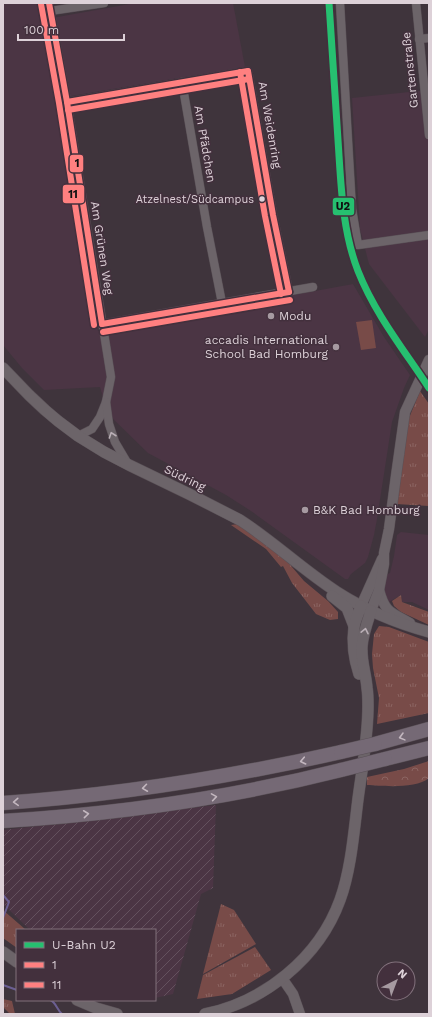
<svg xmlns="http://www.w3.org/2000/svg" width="432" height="1017" viewBox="0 0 432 1017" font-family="'Work Sans',sans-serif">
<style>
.built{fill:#4b3544}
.industrial{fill:url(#industrial-furrows)}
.grass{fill:url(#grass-tufts)}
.forest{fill:url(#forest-crowns)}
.pitch{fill:#784b48}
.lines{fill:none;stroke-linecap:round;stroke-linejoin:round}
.stream{stroke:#6b5f92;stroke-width:2}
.minor-casing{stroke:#5a5157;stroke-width:9}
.tertiary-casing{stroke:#5a5157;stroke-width:11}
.secondary-casing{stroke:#5a5157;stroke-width:12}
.motorway-casing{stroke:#5a5157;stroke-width:15}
.minor{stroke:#6c6469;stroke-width:8}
.tertiary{stroke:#6c6469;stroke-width:10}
.secondary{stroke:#6c6469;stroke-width:11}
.motorway{stroke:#756975;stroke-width:14}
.motorway-bridge-casing{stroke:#5a5157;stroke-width:15;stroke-linecap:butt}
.motorway-bridge{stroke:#756975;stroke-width:14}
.bus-1-casing{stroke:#43303d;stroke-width:9}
.bus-2-casing{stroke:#43303d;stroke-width:9}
.bus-1{stroke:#ff8080;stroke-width:6}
.bus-2{stroke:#ff8080;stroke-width:6}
.metro-1-casing{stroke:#43303d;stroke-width:10}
.metro-1{stroke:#26c070;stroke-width:7}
.oneway{stroke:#bbb0b7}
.oneway2{stroke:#c3b7bf}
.bus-dot{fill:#ddd1d8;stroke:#43303d;stroke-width:1.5}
.poi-dot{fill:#a69aa1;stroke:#43303d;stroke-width:1.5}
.labels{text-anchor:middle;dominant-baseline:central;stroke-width:3;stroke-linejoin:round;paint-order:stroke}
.bus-label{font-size:11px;fill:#ddd1d8;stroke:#43303d;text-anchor:end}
.street-label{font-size:12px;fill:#ddd1d8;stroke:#43303d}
.poi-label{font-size:12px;fill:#ddd1d8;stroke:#43303d;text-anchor:start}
.line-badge{stroke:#43303d;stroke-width:1.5}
.pale-badge-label{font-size:11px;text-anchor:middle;font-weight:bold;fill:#111}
</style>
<defs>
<pattern id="industrial-furrows" width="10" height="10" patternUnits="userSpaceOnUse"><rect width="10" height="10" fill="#4b3544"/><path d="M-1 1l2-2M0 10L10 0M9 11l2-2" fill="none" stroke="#64515e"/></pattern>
<pattern id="grass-tufts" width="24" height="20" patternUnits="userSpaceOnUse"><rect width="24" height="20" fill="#784b48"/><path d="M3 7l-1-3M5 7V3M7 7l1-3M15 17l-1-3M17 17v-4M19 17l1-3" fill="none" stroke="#8b6462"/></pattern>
<pattern id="forest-crowns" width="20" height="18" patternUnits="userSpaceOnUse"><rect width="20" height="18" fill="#784b48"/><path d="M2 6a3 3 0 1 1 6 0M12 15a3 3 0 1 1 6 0" fill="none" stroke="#8b6462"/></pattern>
</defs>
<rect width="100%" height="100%" fill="#3f343c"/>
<g class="built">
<polygon points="3,3 44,3 52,18 135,3 233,3 245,67 59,98 98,331 353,284 384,337 410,375 404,388 392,422 377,519 374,535 368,557 365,563 351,574 348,579 345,579 251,511 226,495 148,453 108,414 100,387 44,390 22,368 3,345"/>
<polygon points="428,90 429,105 429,329 425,337 369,264 360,229 352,98"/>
<polygon points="401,532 429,535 429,610 412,602 402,602 401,595 387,603 384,592 386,575 390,573 394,556 397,535"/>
</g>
<polygon class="industrial" points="216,805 213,888 201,894 173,994 155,998 155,930 30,930 3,904 3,830"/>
<g class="grass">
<polygon points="420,391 429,404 429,506 396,504 409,418"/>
<polygon points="238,524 286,560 304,581 328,601 338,612 338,619 330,620 316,614 292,583 283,566 281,567 266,549 231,525"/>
<polygon points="401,595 402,602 429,612 429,625 401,612 394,606 392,601"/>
<polygon points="379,626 389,627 429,642 429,713 377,724 379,698 373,668 372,654 374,634"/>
<polygon points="221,904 234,910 256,944 203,974"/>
<polygon points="3,910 26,930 17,930 17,948 3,938"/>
<polygon points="255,947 271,970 232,994 197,999 203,975"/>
<polygon points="3,999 12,1001 15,1014 10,1014 3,1007"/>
</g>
<path class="forest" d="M429,761V778C416,789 383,786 367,785V777L404,769Z"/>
<polygon class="pitch" points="372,320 376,348 361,350 356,322"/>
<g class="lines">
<g class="stream">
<polyline points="3,895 9,902 3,918"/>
<polyline points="3,985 17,990"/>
<path d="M50,1000C56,1002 57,1010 62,1014"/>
</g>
<g class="minor-casing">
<g id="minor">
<polyline points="49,3 67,102 111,377 106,402 100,417 92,429 78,436"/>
<polyline points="340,3 352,209 358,245 429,235"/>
<polyline points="416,3 429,135"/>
<polyline points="50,11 104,3"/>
<polyline points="419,39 429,38"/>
<polyline points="182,82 207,227 222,303"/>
<polyline points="67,102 248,71 273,215 289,292"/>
<polyline points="102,324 313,287"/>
<polyline points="106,402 109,424 115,442 128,464"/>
</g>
</g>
<g class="tertiary-casing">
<g id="tertiary">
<path d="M379,590C385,613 391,612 410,623"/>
<polyline points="361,606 382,559"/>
<polyline points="371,611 379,590 384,564 384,553 389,529 396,476 405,412 429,360"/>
<polyline points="282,978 293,994 300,1014"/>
</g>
</g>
<g class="secondary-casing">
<g id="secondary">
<path d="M3,368L29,395L45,410L58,421L78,436L104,452L129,465L189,494L240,520C274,542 303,570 337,592C365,610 396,623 429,632"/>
<polyline points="332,596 347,608 354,626"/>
<path d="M359,674C354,659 352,642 354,627C355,620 359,613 361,606"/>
<polyline points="3,952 17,962"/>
<polyline points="77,1000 96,1008 117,1014"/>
<path d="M205,1014C264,1002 319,958 340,900C351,870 354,831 358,799C362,769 368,737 368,706C368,700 368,694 367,688C366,674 361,661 362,646C363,634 367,623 371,611"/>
</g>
</g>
<g class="motorway-casing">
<g id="motorway">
<polyline points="375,744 429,729"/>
<polyline points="385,759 429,748"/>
<path d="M3,803C117,795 230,777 341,752"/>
<path d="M3,821C117,814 230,798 341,770"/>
</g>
</g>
<use href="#minor" class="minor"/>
<use href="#tertiary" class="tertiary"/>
<use href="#secondary" class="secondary"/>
<use href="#motorway" class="motorway"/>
<g class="motorway-bridge-casing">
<g id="motorway-bridge">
<polyline points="341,752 375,744"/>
<polyline points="341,770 385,759"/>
</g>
</g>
<use href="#motorway-bridge" class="motorway-bridge"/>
<g class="bus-1-casing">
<g id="bus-1">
<polyline points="49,3 67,102 102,324"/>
<polyline points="248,71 273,215 289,292"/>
<polyline points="67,102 248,71"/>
<polyline points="102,324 289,292"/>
</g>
</g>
<g class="bus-2-casing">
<g id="bus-2">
<polyline points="41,4 59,103 94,325"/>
<polyline points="240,72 265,216 281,294"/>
<polyline points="68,110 249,79"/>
<polyline points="103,332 290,300"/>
</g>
</g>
<use href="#bus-1" class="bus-1"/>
<use href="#bus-2" class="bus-2"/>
<g class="metro-1-casing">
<path id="metro-1" d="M329,3C332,49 335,94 338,140C341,184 342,230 358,271C375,314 404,350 429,388"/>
</g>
<use href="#metro-1" class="metro-1"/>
</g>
<defs><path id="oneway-chevron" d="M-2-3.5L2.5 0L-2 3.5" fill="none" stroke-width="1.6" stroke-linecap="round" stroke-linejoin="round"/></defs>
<g class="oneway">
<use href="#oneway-chevron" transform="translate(112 435) rotate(-109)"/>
<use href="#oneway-chevron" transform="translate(365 631) rotate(-78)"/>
</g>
<g class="oneway2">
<use href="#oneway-chevron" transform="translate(402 737) rotate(165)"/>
<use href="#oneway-chevron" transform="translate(303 761) rotate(168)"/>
<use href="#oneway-chevron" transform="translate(145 788) rotate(172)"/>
<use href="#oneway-chevron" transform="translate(214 797) rotate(-9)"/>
<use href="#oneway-chevron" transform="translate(16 802) rotate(176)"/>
<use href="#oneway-chevron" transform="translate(86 814) rotate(-6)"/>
</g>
<circle class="bus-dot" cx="262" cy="199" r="3.5"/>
<g class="poi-dot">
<circle cx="271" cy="316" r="4"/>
<circle cx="336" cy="347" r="4"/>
<circle cx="305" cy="510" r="4"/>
</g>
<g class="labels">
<g class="bus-label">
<text x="254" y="199">Atzelnest/Südcampus</text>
</g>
<g class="street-label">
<text transform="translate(410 70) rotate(-96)">Gartenstraße</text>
<text transform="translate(270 125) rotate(80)">Am Weidenring</text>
<text transform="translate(205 144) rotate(80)">Am Pfädchen</text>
<text transform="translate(102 248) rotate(81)">Am Grünen Weg</text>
<text transform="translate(185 478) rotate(26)">Südring</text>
</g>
<g class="poi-label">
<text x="279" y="316">Modu</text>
<text x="328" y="340" text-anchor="end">accadis International<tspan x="328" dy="14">School Bad Homburg</tspan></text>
<text x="313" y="510">B&amp;K Bad Homburg</text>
</g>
</g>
<g class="line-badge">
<rect x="69" y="154" width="15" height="19" rx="4" fill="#ff8080"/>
<rect x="62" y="184" width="23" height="20" rx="4" fill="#ff8080"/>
<rect x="332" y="197" width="23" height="19" rx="4" fill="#26c070"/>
</g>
<g class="pale-badge-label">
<text x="77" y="167">1</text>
<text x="73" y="198">11</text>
<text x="343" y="210">U2</text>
</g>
<rect width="432" height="1017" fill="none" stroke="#ddd1d8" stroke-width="8"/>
<rect x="16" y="929" width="140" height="72" fill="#43303d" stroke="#81707b"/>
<rect x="24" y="942" width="20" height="6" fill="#26c070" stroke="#81707b"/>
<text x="52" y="949" font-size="12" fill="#ddd1d8">U-Bahn U2</text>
<rect x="24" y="962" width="20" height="6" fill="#ff8080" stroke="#81707b"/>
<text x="52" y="969" font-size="12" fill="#ddd1d8">1</text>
<rect x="24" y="982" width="20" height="6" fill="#ff8080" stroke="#81707b"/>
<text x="52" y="989" font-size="12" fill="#ddd1d8">11</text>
<g transform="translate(396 981) rotate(42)"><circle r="19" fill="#43303d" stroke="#81707b"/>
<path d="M0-3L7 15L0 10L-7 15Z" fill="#a69aa1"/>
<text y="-6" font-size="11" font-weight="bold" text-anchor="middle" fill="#ddd1d8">N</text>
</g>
<path d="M18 34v6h106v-6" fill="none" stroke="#ddd1d8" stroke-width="2"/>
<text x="24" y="34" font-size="12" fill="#ddd1d8" stroke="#43303d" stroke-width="3" paint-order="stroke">100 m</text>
</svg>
